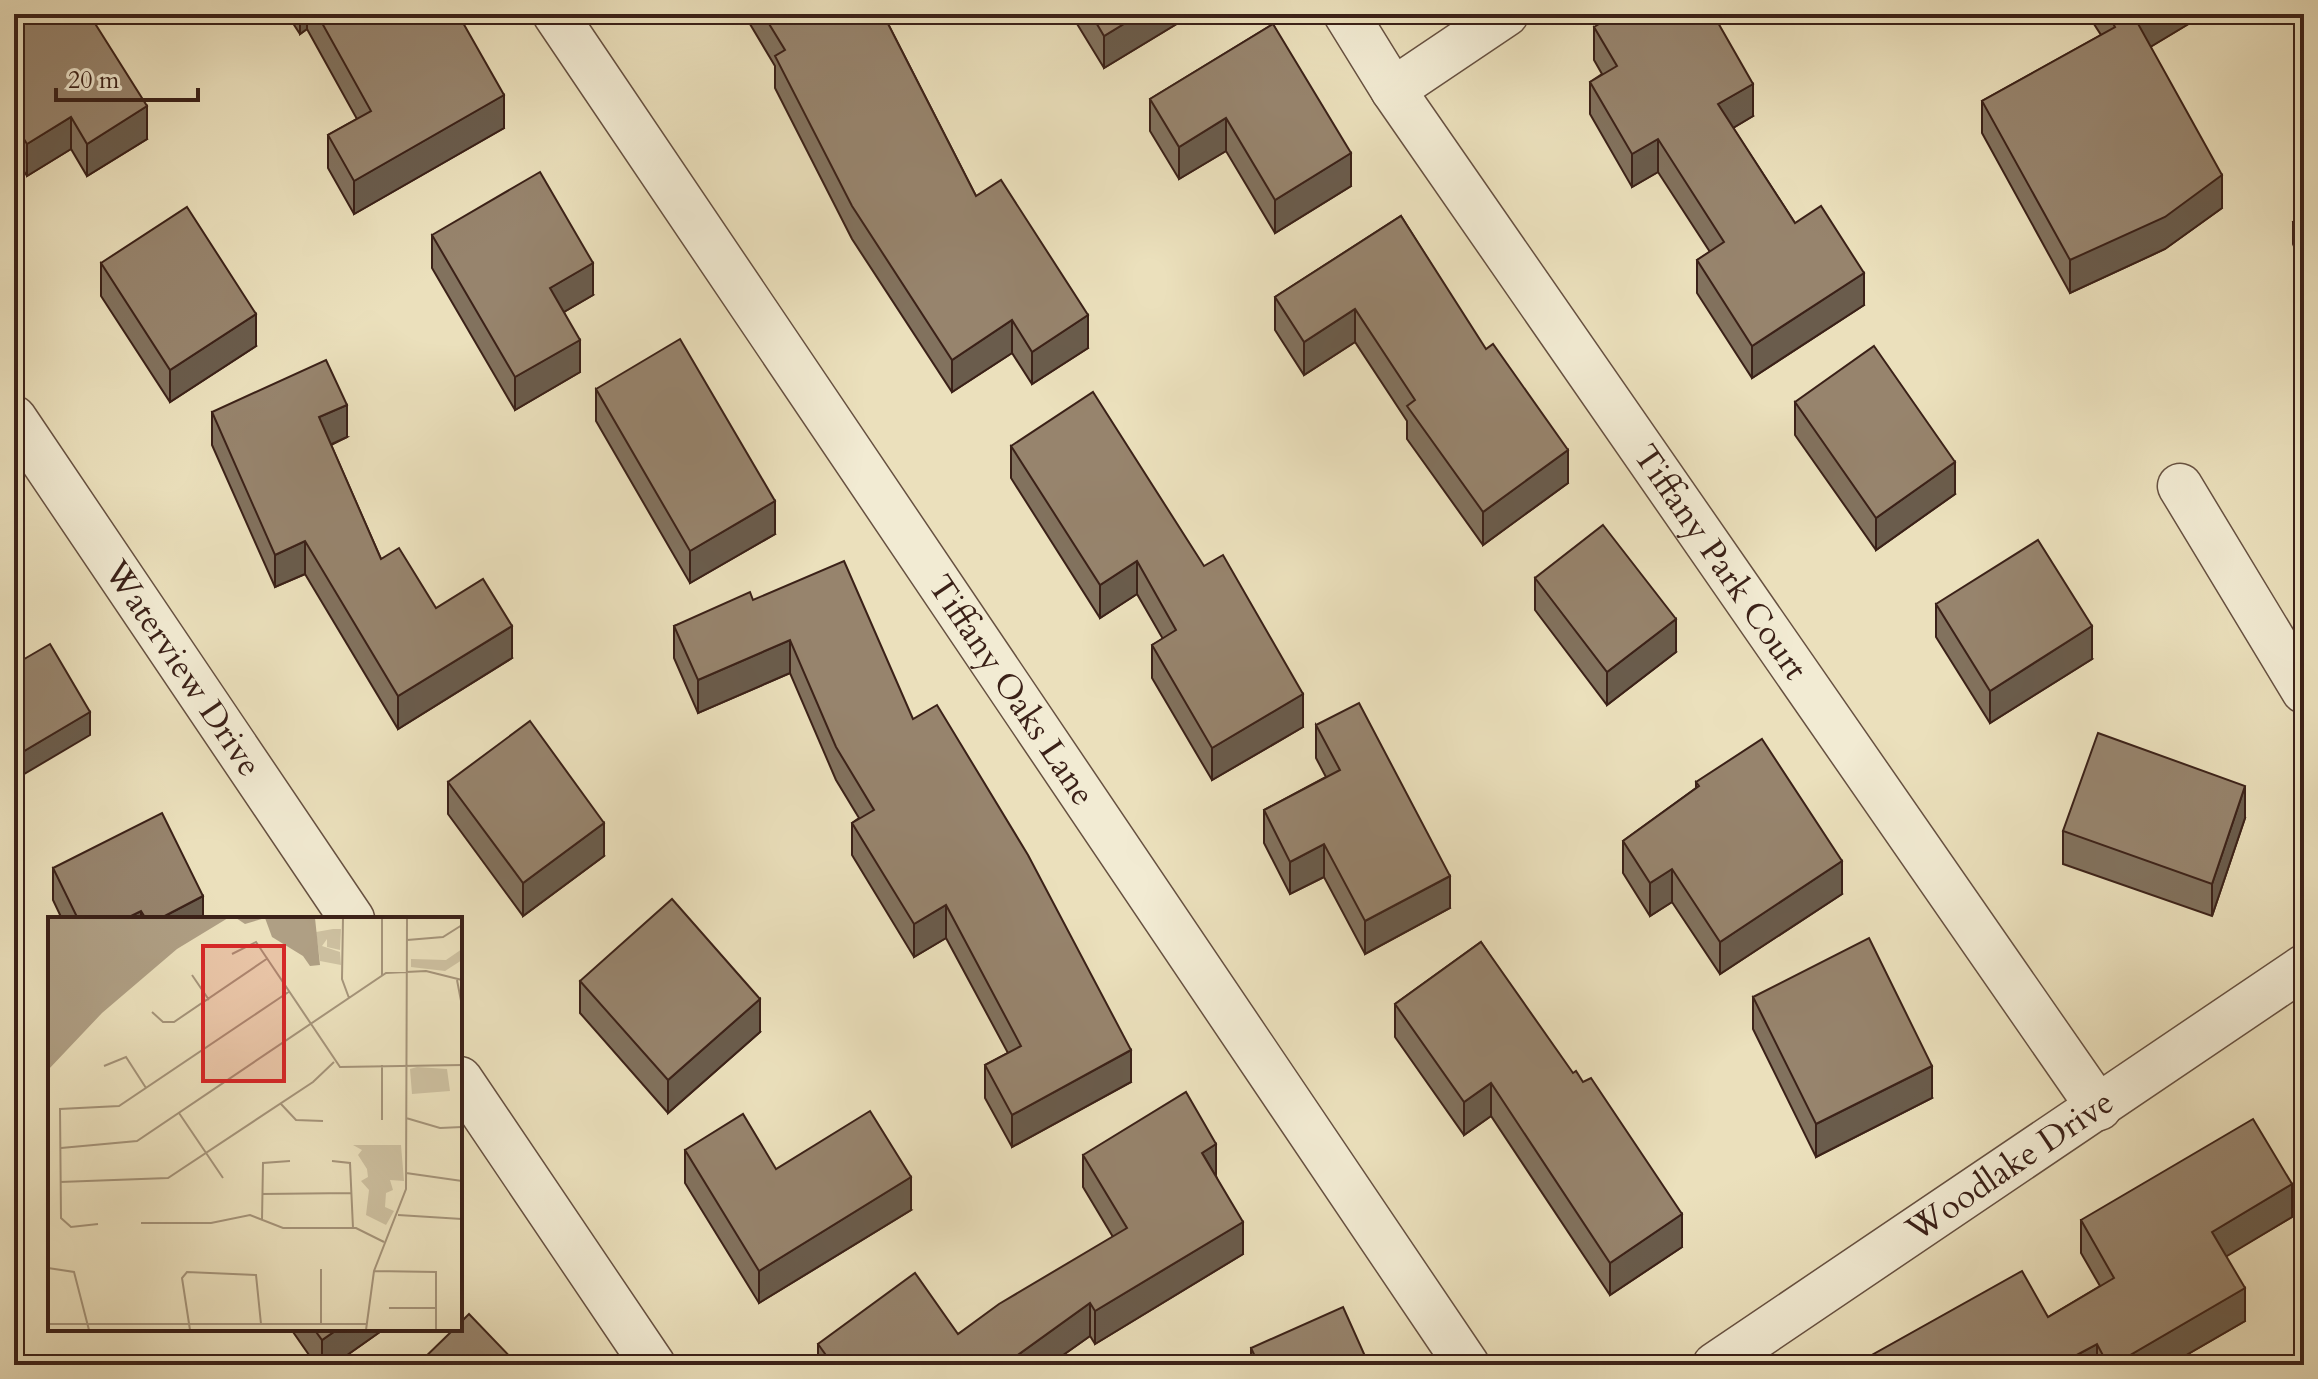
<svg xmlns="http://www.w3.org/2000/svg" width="2318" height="1379" viewBox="0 0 2318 1379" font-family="Cardo,serif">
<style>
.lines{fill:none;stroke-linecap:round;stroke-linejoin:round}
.minor-casing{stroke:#675141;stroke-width:47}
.minor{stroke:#f2ebd3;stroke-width:44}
.wall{fill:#82725e;stroke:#3b2118;stroke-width:2}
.shaded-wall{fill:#6a5c4c;stroke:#3b2118;stroke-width:2}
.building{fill:#97846d;stroke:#3b2118;stroke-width:2}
.labels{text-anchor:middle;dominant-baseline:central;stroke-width:6;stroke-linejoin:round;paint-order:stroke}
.street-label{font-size:34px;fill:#3b2118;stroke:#f2ebd3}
.inset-road{fill:none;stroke:#a5947a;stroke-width:2}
.view{fill:#d62828;fill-opacity:0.15;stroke:#d62828;stroke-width:4}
.inset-edge{fill:none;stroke:#3b2118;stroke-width:4}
</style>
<rect width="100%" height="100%" fill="#ebe0bc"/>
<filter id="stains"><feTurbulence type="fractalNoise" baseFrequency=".0025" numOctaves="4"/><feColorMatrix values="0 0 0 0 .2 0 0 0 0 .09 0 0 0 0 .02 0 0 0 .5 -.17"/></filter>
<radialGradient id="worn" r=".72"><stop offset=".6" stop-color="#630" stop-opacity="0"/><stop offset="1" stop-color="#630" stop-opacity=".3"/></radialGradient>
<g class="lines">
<g class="minor-casing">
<g id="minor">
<path id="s1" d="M555,14L1467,1365"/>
<path id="s2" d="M1346,14L1393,90L2099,1108"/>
<polyline points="1393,90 1506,14"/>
<path id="s3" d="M14,418L352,919"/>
<polyline points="2180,486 2304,691"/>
<polyline points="460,1079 653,1365"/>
<path id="s4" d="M1715,1365L2304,967"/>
</g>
</g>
<use href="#minor" class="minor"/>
</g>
<g class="wall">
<polygon points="14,14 147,139 87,176 71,149 27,176 14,156"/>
<polygon points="287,14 458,14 504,128 354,214 328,168 328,135 357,119 307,29 300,34"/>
<polygon points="744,14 883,14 976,196 1088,348 1032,384 1012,353 952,392 852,239 775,88 775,66"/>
<polygon points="1071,14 1193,14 1104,68"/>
<polygon points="2092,14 2205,14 2150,47 2222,208 2165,249 2070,293 1982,133 1982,101 2101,35 2092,21"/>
<polygon points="1273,24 1351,186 1275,233 1226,151 1179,179 1150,131 1150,99"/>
<polygon points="1594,27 1753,116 1733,128 1795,223 1864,305 1752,378 1697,293 1697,260 1710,252 1658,172 1632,187 1590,114 1590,82 1602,74 1594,60"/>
<polygon points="1401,216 1568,483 1483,545 1407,439 1407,421 1355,342 1304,375 1275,330 1275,297"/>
<polygon points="2304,217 2304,270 2293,244 2293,222"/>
<polygon points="432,235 593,295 564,312 580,372 515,410 432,268"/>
<polygon points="101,263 256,346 170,402 101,296"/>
<polygon points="596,389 775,534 690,583 596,421"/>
<polygon points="1795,402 1955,494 1876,550 1795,435"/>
<polygon points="212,412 347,437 331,445 381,559 436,608 512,658 398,729 305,574 275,587 212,445"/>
<polygon points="1011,446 1204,566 1303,727 1212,780 1152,678 1152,645 1163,639 1137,594 1100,618 1011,478"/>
<polygon points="1535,578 1676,652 1607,705 1535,610"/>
<polygon points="753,600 913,719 1131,1082 1012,1147 985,1098 985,1065 1008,1053 946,938 914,957 852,855 852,823 859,818 836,780 790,673 698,713 674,658 674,626"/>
<polygon points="1936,604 2092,659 1990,723 1936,637"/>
<polygon points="1316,725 1450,908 1365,954 1324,877 1290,894 1264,843 1264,810 1326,777 1316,758"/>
<polygon points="448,782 604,856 523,916 448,814"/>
<polygon points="1696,782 1842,894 1720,974 1672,902 1650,916 1623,873 1623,841 1696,788"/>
<polygon points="2245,818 2212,916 2063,864 2063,831"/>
<polygon points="53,868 203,919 62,919 53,900"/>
<polygon points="1481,942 1682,1247 1610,1295 1491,1116 1464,1135 1395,1037 1395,1004"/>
<polygon points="580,981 760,1032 668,1113 580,1013"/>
<polygon points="1753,997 1932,1098 1816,1157 1753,1029"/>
<polygon points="685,1150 776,1169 911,1210 759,1303 685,1183"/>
<polygon points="1083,1155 1216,1176 1243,1254 1095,1344 1090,1336 1049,1365 818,1365 818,1344 958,1334 1113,1237 1083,1187"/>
<polygon points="2292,1217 2226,1256 2245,1321 2169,1365 1854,1365 2048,1317 2100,1286 2081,1253 2081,1220"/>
<polygon points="291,1329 384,1329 333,1365 316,1365"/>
<polygon points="1251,1348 1369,1365 1251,1365"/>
</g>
<g class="shaded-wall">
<polygon points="300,14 307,14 307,29 300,34"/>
<polygon points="1140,14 1193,14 1104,68 1104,36"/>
<polygon points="2151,14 2205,14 2137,55 2137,22"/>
<polygon points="1753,84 1753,116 1718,137 1718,104"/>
<polygon points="504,95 504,128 354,214 354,181"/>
<polygon points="147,106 147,139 87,176 87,144"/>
<polygon points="71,117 71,149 27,176 27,144"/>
<polygon points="1226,118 1226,151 1179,179 1179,147"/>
<polygon points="1658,139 1658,172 1632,187 1632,154"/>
<polygon points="1351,153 1351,186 1275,233 1275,200"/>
<polygon points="2222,175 2222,208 2165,249 2070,293 2070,260"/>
<polygon points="593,263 593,295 550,320 550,288"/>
<polygon points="1864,273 1864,305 1752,378 1752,346"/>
<polygon points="1355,309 1355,342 1304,375 1304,342"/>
<polygon points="256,314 256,346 170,402 170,370"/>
<polygon points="1088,315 1088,348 1032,384 1032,352"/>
<polygon points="1012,320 1012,353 952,392 952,360"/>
<polygon points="580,340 580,372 515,410 515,377"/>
<polygon points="347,405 347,437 319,450 319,417"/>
<polygon points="1568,450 1568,483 1483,545 1483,512"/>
<polygon points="1955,462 1955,494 1876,550 1876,518"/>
<polygon points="775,501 775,534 690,583 690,551"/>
<polygon points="305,541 305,574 275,587 275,555"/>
<polygon points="1137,561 1137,594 1100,618 1100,585"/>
<polygon points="1676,619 1676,652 1607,705 1607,672"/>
<polygon points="512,626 512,658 398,729 398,696"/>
<polygon points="2092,626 2092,659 1990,723 1990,691"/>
<polygon points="790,640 790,673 698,713 698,680"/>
<polygon points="1303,694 1303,727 1212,780 1212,748"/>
<polygon points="90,712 90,735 14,780 14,757"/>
<polygon points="2245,786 2245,818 2212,916 2212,884"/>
<polygon points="604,823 604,856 523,916 523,883"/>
<polygon points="1324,844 1324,877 1290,894 1290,862"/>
<polygon points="1842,861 1842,894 1720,974 1720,942"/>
<polygon points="1672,869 1672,902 1650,916 1650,883"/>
<polygon points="1450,876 1450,908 1365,954 1365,921"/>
<polygon points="203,896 203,919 159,919"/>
<polygon points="946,905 946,938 914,957 914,924"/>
<polygon points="141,911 141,919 125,919"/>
<polygon points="760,999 760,1032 668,1113 668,1080"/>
<polygon points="1131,1050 1131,1082 1012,1147 1012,1115"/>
<polygon points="1932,1066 1932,1098 1816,1157 1816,1124"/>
<polygon points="1491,1083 1491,1116 1464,1135 1464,1102"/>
<polygon points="1216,1144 1216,1177 1202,1153"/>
<polygon points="911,1177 911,1210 759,1303 759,1271"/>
<polygon points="2292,1184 2292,1217 2212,1265 2212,1232"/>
<polygon points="1682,1214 1682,1247 1610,1295 1610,1263"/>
<polygon points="1243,1222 1243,1254 1095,1344 1095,1311"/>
<polygon points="2245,1288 2245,1321 2169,1365 2113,1365"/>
<polygon points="1090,1303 1090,1336 1049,1365 1004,1365"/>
<polygon points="338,1329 384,1329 333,1365 322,1365 322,1340"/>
<polygon points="2097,1344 2097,1365 2058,1365"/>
</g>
<g class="building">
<polygon points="14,14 89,14 147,106 87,144 71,117 27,144 14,123"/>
<polygon points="317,14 458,14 504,95 354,181 328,135 371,111"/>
<polygon points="763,14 883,14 976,196 1001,180 1088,315 1032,352 1012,320 952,360 852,206 775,56 785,50"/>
<polygon points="1091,14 1140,14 1104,36"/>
<polygon points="1616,14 1713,14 1753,84 1718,104 1795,223 1821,206 1864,273 1752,346 1697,260 1724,242 1658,139 1632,154 1590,82 1617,66 1594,27"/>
<polygon points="2108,14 2151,14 2137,22 2222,175 2165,217 2070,260 1982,101 2115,27"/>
<polygon points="1273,24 1351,153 1275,200 1226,118 1179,147 1150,99"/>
<polygon points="540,172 593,263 550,288 580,340 515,377 432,235"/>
<polygon points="187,207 256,314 170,370 101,263"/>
<polygon points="1401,216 1486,349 1493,344 1568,450 1483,512 1407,406 1415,400 1355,309 1304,342 1275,297"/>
<polygon points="2304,217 2304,247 2293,222"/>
<polygon points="680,339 775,501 690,551 596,389"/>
<polygon points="1874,346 1955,462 1876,518 1795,402"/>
<polygon points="326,360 347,405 319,417 381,559 399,548 436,608 483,579 512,626 398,696 305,541 275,555 212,412"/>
<polygon points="1093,392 1204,566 1223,555 1303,694 1212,748 1152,645 1176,630 1137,561 1100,585 1011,446"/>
<polygon points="1603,525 1676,619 1607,672 1535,578"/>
<polygon points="2038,540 2092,626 1990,691 1936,604"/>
<polygon points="844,561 913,719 937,705 1028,855 1131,1050 1012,1115 985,1065 1021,1046 946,905 914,924 852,823 874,810 836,747 790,640 698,680 674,626 750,592 753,600"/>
<polygon points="50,644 90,712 14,757 14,665"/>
<polygon points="1359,703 1450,876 1365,921 1324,844 1290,862 1264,810 1340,770 1316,725"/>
<polygon points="530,721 604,823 523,883 448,782"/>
<polygon points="2098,733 2245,786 2212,884 2063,831"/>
<polygon points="1762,739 1842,861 1720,942 1672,869 1650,883 1623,841 1699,786 1696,782"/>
<polygon points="162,813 203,896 159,919 146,919 141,911 125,919 78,919 53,868"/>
<polygon points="672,899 760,999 668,1080 580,981"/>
<polygon points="1869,938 1932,1066 1816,1124 1753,997"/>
<polygon points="1481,942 1573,1073 1576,1071 1583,1082 1591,1078 1682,1214 1610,1263 1491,1083 1464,1102 1395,1004"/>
<polygon points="1186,1092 1216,1144 1202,1153 1243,1222 1095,1311 1090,1303 1004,1365 833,1365 818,1344 915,1273 958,1334 999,1304 1127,1228 1083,1155"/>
<polygon points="870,1111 911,1177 759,1271 685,1150 743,1114 776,1169"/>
<polygon points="2253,1119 2292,1184 2212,1232 2245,1288 2113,1365 2108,1365 2097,1344 2058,1365 1854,1365 2022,1271 2048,1317 2114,1278 2081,1220"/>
<polygon points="1343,1307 1369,1365 1259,1365 1251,1348"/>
<polygon points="469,1314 518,1365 417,1365 454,1329 460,1329 460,1323"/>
<polygon points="314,1329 338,1329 322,1340"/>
</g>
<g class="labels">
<g class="street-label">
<text stroke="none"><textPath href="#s2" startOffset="664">Tiffany Park Court</textPath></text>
<text stroke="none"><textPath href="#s3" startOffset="302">Waterview Drive</textPath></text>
<text stroke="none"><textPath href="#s1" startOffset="816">Tiffany Oaks Lane</textPath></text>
<text stroke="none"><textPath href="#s4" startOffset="356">Woodlake Drive</textPath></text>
</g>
</g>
<g transform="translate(48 917)">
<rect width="414" height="414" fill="#ebe0bc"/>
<path d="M285,12H293L292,33L279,30V22L274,29L292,35L293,48L272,44L268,15ZM414,32V43L397,54L363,50V42L398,43ZM369,150L399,152L402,174L364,177L362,152ZM305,228H353L356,264L342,263L345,273L338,276L337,290L346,294L338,308L318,298L321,273L313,264L320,260L319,252L310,238L314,233Z" fill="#cdc0a0"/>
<path d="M0,1H180L129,32L54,96L0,153ZM188,1H187H267L272,48L262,49L255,39L224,20L217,1L197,7Z" fill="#af9f84"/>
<path class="inset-road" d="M295,1L294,62L301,81M334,1V58M359,23L395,20L414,8M184,37L208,25L292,150L414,148M144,58L161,83M409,63L414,89M104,95L115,105H126L220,41M56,149L78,140L98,171M233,187L248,203L275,204M131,196L175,261M358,201L392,211L414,210M334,203V148M13,231L89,224L338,56L378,54L414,63M284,244L302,246L305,311M358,256L414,264M12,265L120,261L265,165L286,145M214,277L304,276M350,298L414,302M214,303L215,246L242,244M93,306H163L202,298L235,311H308L336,325M50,307L23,310L13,301L12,192L71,189L242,74M0,351L26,355L41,413M326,354L388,355V413M341,391H388M0,407H318M273,407V352M142,413L134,361L139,355L208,358L213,407M318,413L326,354L358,272L359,1"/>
<path class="view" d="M155,29H236V164H155Z"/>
<rect width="414" height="414" class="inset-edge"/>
</g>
<rect width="2318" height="1379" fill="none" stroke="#ebe0bc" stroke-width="48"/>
<rect x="16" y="16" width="2286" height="1347" fill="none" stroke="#3b2118" stroke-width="4"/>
<rect x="24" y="24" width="2270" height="1331" fill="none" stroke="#3b2118" stroke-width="2"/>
<path d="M56 88v12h142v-12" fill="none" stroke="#3b2118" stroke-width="4"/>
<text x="68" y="88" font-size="24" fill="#3b2118" stroke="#f2ebd3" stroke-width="6" paint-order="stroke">20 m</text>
<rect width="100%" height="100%" filter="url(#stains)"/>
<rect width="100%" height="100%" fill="url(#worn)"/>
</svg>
